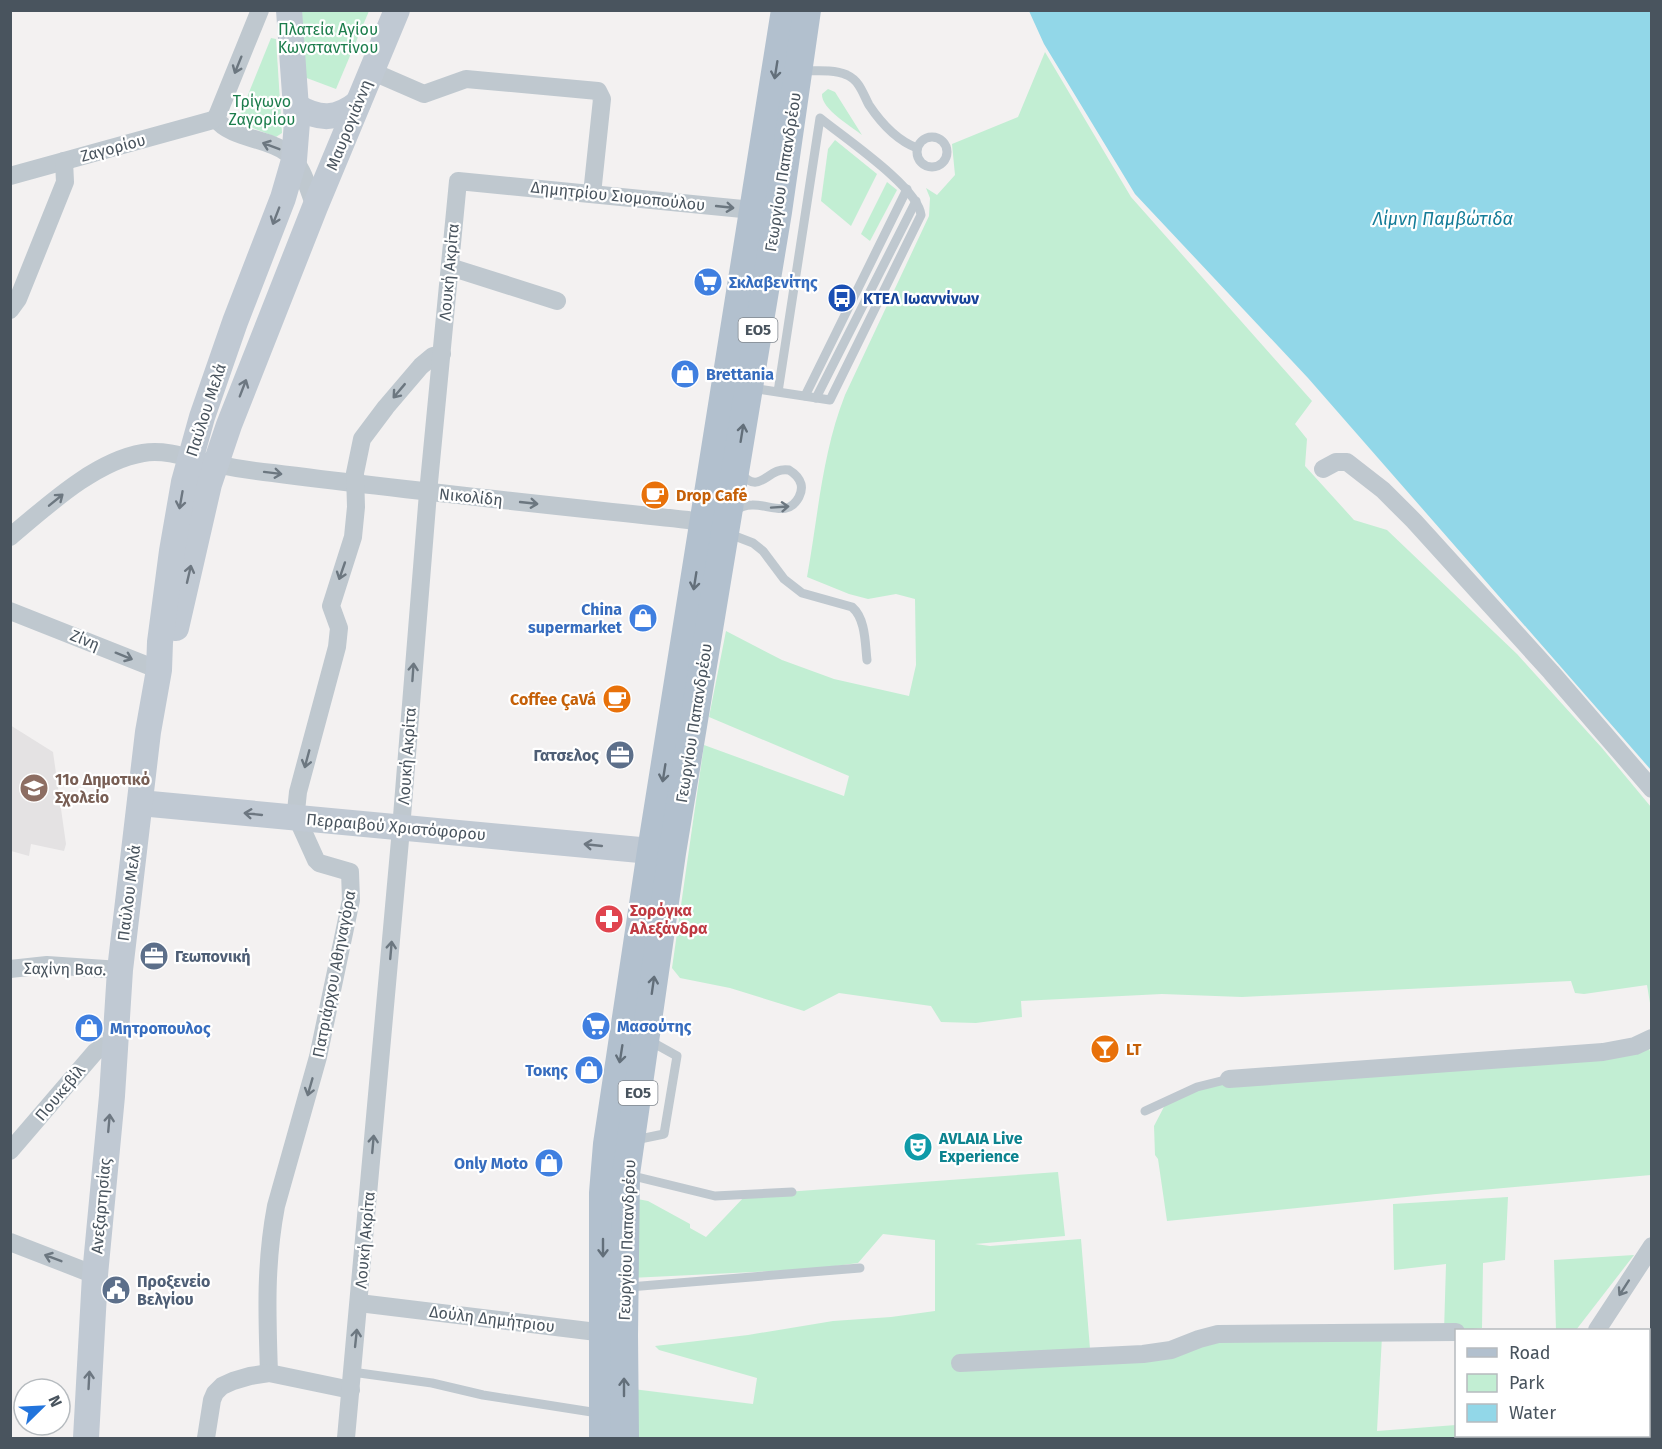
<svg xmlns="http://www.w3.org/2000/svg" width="1662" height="1449" viewBox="0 0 1662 1449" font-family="'Fira Sans',sans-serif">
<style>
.education{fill:#e4e2e3}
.green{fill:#c2eed3}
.water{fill:#92d7e8}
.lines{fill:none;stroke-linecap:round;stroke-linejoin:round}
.lane{stroke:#bfc8cf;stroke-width:9}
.street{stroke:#bfc8cf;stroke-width:18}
.secondary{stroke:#c0c9d3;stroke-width:26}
.primary{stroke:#b2c0ce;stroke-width:28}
.oneway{stroke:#6c7780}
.oneway2{stroke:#636f7a}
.oneway3{stroke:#6d7781}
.labels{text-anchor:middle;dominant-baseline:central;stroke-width:4.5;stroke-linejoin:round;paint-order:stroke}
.shield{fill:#fff;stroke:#80878e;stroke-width:1.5}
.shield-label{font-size:15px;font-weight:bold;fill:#49545e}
.park-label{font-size:16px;fill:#1c7d4c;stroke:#fff}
.street-label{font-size:16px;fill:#49545e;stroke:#fff}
.shop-label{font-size:16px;font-weight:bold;fill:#366cbe;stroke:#fff;text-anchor:start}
.transit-label{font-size:16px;font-weight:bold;fill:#164399;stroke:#fff;text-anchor:start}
.food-label{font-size:16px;font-weight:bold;fill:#c56008;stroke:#fff;text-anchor:start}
.service-label{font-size:16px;font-weight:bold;fill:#4e5e75;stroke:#fff;text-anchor:start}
.education-label{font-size:16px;font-weight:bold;fill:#785e54;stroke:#fff;text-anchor:start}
.health-label{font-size:16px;font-weight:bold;fill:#be3a42;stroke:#fff;text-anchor:start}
.culture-label{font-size:16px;font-weight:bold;fill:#0d838f;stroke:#fff;text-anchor:start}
.water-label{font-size:18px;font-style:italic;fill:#147c98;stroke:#fff}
</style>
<rect width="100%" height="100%" fill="#f3f1f1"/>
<polygon class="education" points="10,725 53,752 63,823 66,844 64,851 31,844 29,856 11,851"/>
<g class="green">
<polygon points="298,11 369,11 336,89 304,77"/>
<polygon points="271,38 276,39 282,133 276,137 237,122"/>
<path d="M1045,52L1131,197L1312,401L1295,424L1307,439L1305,466L1354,520L1387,530L1517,654L1602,748L1651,807V1009L1647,985L1584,994L1575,993L1571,981L1242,997L1162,994L1021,1001L1022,1017L976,1023L941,1022L931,1006L839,993L804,1011L730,988L680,978L672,968L704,745L844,796L849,776L709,717L726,631L782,660L834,679L909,696L916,665L915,599L896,594L868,599L849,594L807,577C818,517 822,453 845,395L929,216L930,198L926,188L937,195L955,175L952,144L1018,117Z"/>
<path d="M828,89L835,92L862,135C851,126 821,109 822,94Z"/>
<polygon points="835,140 877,174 851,226 821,201 828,149"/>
<polygon points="887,182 897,190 870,241 861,234"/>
<polygon points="1648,1046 1651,1054 1651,1175 1436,1194 1167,1221 1158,1159 1155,1155 1154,1126 1167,1101 1229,1079"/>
<polygon points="1058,1172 1065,1236 975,1244 990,1246 1081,1239 1091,1361 1206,1340 1382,1336 1377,1431 1456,1425 1456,1436 1503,1436 1501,1438 634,1438 633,1389 753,1404 757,1378 659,1350 655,1346 748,1335 833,1321 891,1317 935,1311 935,1240 883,1234 858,1263 813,1269 630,1278 632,1198 648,1201 690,1224 690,1228 706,1237 746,1195"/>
<polygon points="1508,1197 1505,1260 1483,1263 1482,1328 1444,1332 1446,1264 1394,1270 1393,1204"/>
<polygon points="1634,1255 1576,1330 1556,1330 1554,1260"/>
</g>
<polygon class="water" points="1029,11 1651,11 1651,770 1308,378 1135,194 1044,44"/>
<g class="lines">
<g class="lane">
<path d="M801,71C816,71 833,69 847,75C860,81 863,94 869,105C881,123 896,140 917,148"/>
<circle cx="932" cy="152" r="15"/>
<path d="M751,388L830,400L921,215C918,187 843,137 820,118L778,392"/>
<polyline points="805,396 907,189"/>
<polyline points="816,398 916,201"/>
<path d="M735,511C740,507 746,505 752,505C769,504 788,518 799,497C801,493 802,488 801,484C799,477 794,473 789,470C767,466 760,498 740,472"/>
<path d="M727,533L753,543L763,551L784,579L802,593L852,607C866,619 865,644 867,660"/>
<polyline points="1145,1111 1197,1087 1229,1079"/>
<polyline points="635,1140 664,1134 677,1056 650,1041"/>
<polyline points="629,1175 715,1196 792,1192"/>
<polyline points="629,1287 860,1268"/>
<polyline points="352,1372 432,1383 483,1395 598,1413"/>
</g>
<g class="street">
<polyline points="371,71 424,94 466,79 598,91 602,99 592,194"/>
<path d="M215,118C232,140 267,137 287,153C303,165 308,189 315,207"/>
<polyline points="10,176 213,120 217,116 260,10"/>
<polyline points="450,267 557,301"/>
<polyline points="10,310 18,299 65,182 64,161"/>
<polyline points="1323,469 1336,462 1347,462 1383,490 1414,521 1551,672 1652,789"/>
<path d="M10,537C47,506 95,461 143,453C167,449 192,459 215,464C234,468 253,471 273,473C411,491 549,505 688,520L712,526"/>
<polyline points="10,611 159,670"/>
<polyline points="10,969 47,965 120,970"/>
<polyline points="1229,1079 1603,1052 1635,1046 1652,1038"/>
<polyline points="10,1151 95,1052 104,1046 115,1046"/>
<polyline points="10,1242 95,1275"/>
<polyline points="359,1303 613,1334"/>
<polyline points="1597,1330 1652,1246"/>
<polyline points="960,1363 1143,1354 1171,1350 1199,1339 1218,1334 1456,1332"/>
<path d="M269,1373C267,1314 265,1264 276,1206L318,1057L351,900L350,872L319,863L316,860L297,818L296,811L298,792L337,647L339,628L331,606L353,537L356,507L355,473L362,439L386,407L421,366L433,356L442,354"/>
<polyline points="206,1438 212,1400 215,1393 222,1386 233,1381 250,1376 269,1373 351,1390"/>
<polyline points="346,1438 401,829 428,493 458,181 763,211"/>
<polyline points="1534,1438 1536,1436"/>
</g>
<g class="secondary">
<path d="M296,106C319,120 337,120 358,103"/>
<polyline points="176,628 209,484 229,425 315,207 397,10"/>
<polyline points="140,803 672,853"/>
<polyline points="86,1438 95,1275 112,1096 120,970 148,732 159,670 160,642 172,551 184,482 202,417 235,322 283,198 294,160 297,122 289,10"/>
</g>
<g class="primary">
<polyline points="603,1438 603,1193 607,1144 651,851 785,10"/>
<polyline points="625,1438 624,1335 626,1174 672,853 778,212 807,10"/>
</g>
</g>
<defs><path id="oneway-shaft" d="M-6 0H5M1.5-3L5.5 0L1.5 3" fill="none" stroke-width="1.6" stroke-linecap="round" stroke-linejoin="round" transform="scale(1.5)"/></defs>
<g class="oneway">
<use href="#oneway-shaft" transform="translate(238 65) rotate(112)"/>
<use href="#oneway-shaft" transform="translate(271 146) rotate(-159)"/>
<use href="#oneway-shaft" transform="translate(725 207) rotate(6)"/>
<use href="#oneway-shaft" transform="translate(399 391) rotate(130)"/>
<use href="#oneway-shaft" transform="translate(273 473) rotate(7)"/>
<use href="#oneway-shaft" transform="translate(56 500) rotate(-39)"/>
<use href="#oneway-shaft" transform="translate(529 503) rotate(6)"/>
<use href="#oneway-shaft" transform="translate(780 507) rotate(-4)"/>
<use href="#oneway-shaft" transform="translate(342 571) rotate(109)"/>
<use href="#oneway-shaft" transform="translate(124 656) rotate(22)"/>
<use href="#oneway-shaft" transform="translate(413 672) rotate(-86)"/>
<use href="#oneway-shaft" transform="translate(307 759) rotate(105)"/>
<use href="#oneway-shaft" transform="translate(391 950) rotate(-85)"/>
<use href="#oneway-shaft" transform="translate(310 1087) rotate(106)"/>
<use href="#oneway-shaft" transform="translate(373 1144) rotate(-85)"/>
<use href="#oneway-shaft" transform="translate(53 1258) rotate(-159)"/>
<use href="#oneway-shaft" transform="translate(1624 1288) rotate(123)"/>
<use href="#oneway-shaft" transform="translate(356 1338) rotate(-84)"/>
</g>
<g class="oneway2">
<use href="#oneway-shaft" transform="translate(776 70) rotate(99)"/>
<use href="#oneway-shaft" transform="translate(742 433) rotate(-81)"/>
<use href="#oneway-shaft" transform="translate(695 581) rotate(99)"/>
<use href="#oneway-shaft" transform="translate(664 773) rotate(99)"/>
<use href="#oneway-shaft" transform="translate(653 985) rotate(-82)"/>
<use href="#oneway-shaft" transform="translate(621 1054) rotate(99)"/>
<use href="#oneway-shaft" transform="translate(603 1248) rotate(90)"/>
<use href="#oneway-shaft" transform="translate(624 1387) rotate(-90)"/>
</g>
<g class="oneway3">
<use href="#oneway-shaft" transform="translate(276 216) rotate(111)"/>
<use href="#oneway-shaft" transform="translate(243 388) rotate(-69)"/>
<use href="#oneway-shaft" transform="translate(181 500) rotate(100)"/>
<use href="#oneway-shaft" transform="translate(189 574) rotate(-77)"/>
<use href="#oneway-shaft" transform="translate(253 814) rotate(-174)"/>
<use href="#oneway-shaft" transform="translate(593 845) rotate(-174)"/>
<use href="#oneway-shaft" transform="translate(109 1123) rotate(-85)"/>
<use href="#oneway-shaft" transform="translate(89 1380) rotate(-87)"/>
</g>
<defs>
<g id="supermarket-disc" transform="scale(1.5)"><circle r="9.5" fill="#3f7fe0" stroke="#fff"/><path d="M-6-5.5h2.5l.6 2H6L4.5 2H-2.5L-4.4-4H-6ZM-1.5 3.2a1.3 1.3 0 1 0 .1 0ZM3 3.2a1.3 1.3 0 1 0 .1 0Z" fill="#fff"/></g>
<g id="bus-disc" transform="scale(1.5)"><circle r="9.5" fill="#1a4fb4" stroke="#fff"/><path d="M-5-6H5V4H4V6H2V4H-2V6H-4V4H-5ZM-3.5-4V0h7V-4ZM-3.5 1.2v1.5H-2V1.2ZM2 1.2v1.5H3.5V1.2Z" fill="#fff"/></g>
<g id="shop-disc" transform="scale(1.5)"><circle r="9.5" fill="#3f7fe0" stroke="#fff"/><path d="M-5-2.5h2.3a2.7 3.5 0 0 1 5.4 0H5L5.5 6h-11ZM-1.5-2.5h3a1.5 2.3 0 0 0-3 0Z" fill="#fff"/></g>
<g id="cafe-disc" transform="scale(1.5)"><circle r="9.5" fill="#e8710a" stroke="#fff"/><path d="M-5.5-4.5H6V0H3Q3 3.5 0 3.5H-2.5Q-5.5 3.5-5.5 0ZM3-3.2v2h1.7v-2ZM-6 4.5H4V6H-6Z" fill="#fff"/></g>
<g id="office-disc" transform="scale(1.5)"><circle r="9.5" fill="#5c6f8a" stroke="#fff"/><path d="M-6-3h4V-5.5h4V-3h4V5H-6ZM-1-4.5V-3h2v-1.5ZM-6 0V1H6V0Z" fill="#fff"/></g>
<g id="school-disc" transform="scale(1.5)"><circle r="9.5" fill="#8d6e63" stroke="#fff"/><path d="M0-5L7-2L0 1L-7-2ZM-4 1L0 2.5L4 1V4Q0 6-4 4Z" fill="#fff"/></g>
<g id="pharmacy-disc" transform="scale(1.5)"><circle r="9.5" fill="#e0444e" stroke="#fff"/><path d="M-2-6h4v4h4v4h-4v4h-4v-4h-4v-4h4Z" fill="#fff"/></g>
<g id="bar-disc" transform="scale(1.5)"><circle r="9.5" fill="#e8710a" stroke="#fff"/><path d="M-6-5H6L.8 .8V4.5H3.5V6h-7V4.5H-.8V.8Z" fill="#fff"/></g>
<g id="theatre-disc" transform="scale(1.5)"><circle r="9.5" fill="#0f9aa8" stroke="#fff"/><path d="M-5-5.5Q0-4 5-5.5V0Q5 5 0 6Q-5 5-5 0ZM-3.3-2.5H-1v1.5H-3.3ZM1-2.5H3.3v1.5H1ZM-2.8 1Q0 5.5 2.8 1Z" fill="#fff"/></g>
<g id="civic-disc" transform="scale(1.5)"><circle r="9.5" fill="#5c6f8a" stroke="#fff"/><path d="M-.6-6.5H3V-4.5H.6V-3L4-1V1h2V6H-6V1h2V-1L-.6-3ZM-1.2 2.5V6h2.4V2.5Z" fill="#fff"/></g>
</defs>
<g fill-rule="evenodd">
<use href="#supermarket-disc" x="708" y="282"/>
<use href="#bus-disc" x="842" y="298"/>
<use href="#shop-disc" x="685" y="374"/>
<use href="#cafe-disc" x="655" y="495"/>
<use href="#shop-disc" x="643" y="618"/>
<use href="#cafe-disc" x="617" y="699"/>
<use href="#office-disc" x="620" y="755"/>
<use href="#school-disc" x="34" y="788"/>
<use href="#pharmacy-disc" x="609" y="919"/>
<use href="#office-disc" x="154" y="956"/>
<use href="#supermarket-disc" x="596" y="1026"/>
<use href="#shop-disc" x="89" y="1028"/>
<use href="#bar-disc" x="1105" y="1049"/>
<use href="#shop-disc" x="589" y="1070"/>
<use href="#theatre-disc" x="918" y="1147"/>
<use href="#shop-disc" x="549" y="1163"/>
<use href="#civic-disc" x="116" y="1290"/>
</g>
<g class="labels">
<g class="shield">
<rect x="738.5" y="318" width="39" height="24" rx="4.5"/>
<rect x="618.5" y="1081" width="39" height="24" rx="4.5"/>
</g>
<g class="shield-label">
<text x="758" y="330">ΕΟ5</text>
<text x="638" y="1093">ΕΟ5</text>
</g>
<g class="park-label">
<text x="328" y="29">Πλατεία Αγίου<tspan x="328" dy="18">Κωνσταντίνου</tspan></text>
<text x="262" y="101">Τρίγωνο<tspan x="262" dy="18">Ζαγορίου</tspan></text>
</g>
<g class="street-label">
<text transform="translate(349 125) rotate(-68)">Μαυρογιάννη</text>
<text transform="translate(113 148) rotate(-15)">Ζαγορίου</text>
<text transform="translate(783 172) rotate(-81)">Γεωργίου Παπανδρέου</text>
<text transform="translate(618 196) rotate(6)">Δημητρίου Σιομοπούλου</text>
<text transform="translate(449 272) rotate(-85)">Λουκή Ακρίτα</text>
<text transform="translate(206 410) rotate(-72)">Παύλου Μελά</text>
<text transform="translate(471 497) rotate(6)">Νικολίδη</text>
<text transform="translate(85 640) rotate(22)">Ζίνη</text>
<text transform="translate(694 723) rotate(-81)">Γεωργίου Παπανδρέου</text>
<text transform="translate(407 756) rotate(-86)">Λουκή Ακρίτα</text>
<text transform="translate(396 827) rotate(5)">Περραιβού Χριστόφορου</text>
<text transform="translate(129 893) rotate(-83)">Παύλου Μελά</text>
<text transform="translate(65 969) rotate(1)">Σαχίνη Βασ.</text>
<text transform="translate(334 974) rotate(-79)">Πατριάρχου Αθηναγόρα</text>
<text transform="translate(60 1093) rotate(-50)">Πουκεβίλ</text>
<text transform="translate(101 1206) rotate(-85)">Ανεξαρτησίας</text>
<text transform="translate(365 1240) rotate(-85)">Λουκή Ακρίτα</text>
<text transform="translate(627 1240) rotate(-88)">Γεωργίου Παπανδρέου</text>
<text transform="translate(492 1319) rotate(7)">Δούλη Δημήτριου</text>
</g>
<g class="shop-label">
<text x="729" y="282">Σκλαβενίτης</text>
<text x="706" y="374">Brettania</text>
<text x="622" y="609" text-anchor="end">China<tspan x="622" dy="18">supermarket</tspan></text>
<text x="617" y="1026">Μασούτης</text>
<text x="110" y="1028">Μητροπουλος</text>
<text x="568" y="1070" text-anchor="end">Τοκης</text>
<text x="528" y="1163" text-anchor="end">Only Moto</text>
</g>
<g class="transit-label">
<text x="863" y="298">ΚΤΕΛ Ιωαννίνων</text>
</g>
<g class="food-label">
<text x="676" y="495">Drop Café</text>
<text x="596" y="699" text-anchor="end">Coffee ÇaVá</text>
<text x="1126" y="1049">LT</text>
</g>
<g class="service-label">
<text x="599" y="755" text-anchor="end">Γατσελος</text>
<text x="175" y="956">Γεωπονική</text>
<text x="137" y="1281">Προξενείο<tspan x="137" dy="18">Βελγίου</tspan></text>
</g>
<g class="education-label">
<text x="55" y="779">11ο Δημοτικό<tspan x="55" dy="18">Σχολείο</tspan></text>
</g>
<g class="health-label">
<text x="630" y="910">Σορόγκα<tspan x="630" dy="18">Αλεξάνδρα</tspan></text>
</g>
<g class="culture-label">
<text x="939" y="1138">AVLAIA Live<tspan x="939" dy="18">Experience</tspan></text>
</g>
<g class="water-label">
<text x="1443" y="219">Λίμνη Παμβώτιδα</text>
</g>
</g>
<rect width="1662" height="1449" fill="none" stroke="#49545e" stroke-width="24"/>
<rect x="1455" y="1329" width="195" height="108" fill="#ffffff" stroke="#b6bbbf" stroke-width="1.5"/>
<rect x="1467" y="1348" width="30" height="9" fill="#b2c0ce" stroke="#b6bbbf" stroke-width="1.5"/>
<text x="1509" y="1359" font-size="18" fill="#49545e">Road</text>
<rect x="1467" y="1374" width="30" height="18" fill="#c2eed3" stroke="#b6bbbf" stroke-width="1.5"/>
<text x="1509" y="1389" font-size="18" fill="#49545e">Park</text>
<rect x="1467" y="1404" width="30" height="18" fill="#92d7e8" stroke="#b6bbbf" stroke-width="1.5"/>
<text x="1509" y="1419" font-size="18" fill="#49545e">Water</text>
<g transform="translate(42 1407) rotate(66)"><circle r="28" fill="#ffffff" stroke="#b6bbbf" stroke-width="1.5"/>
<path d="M0-4.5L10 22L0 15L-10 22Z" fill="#2274dc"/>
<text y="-9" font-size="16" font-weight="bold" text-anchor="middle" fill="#49545e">N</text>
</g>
</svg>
